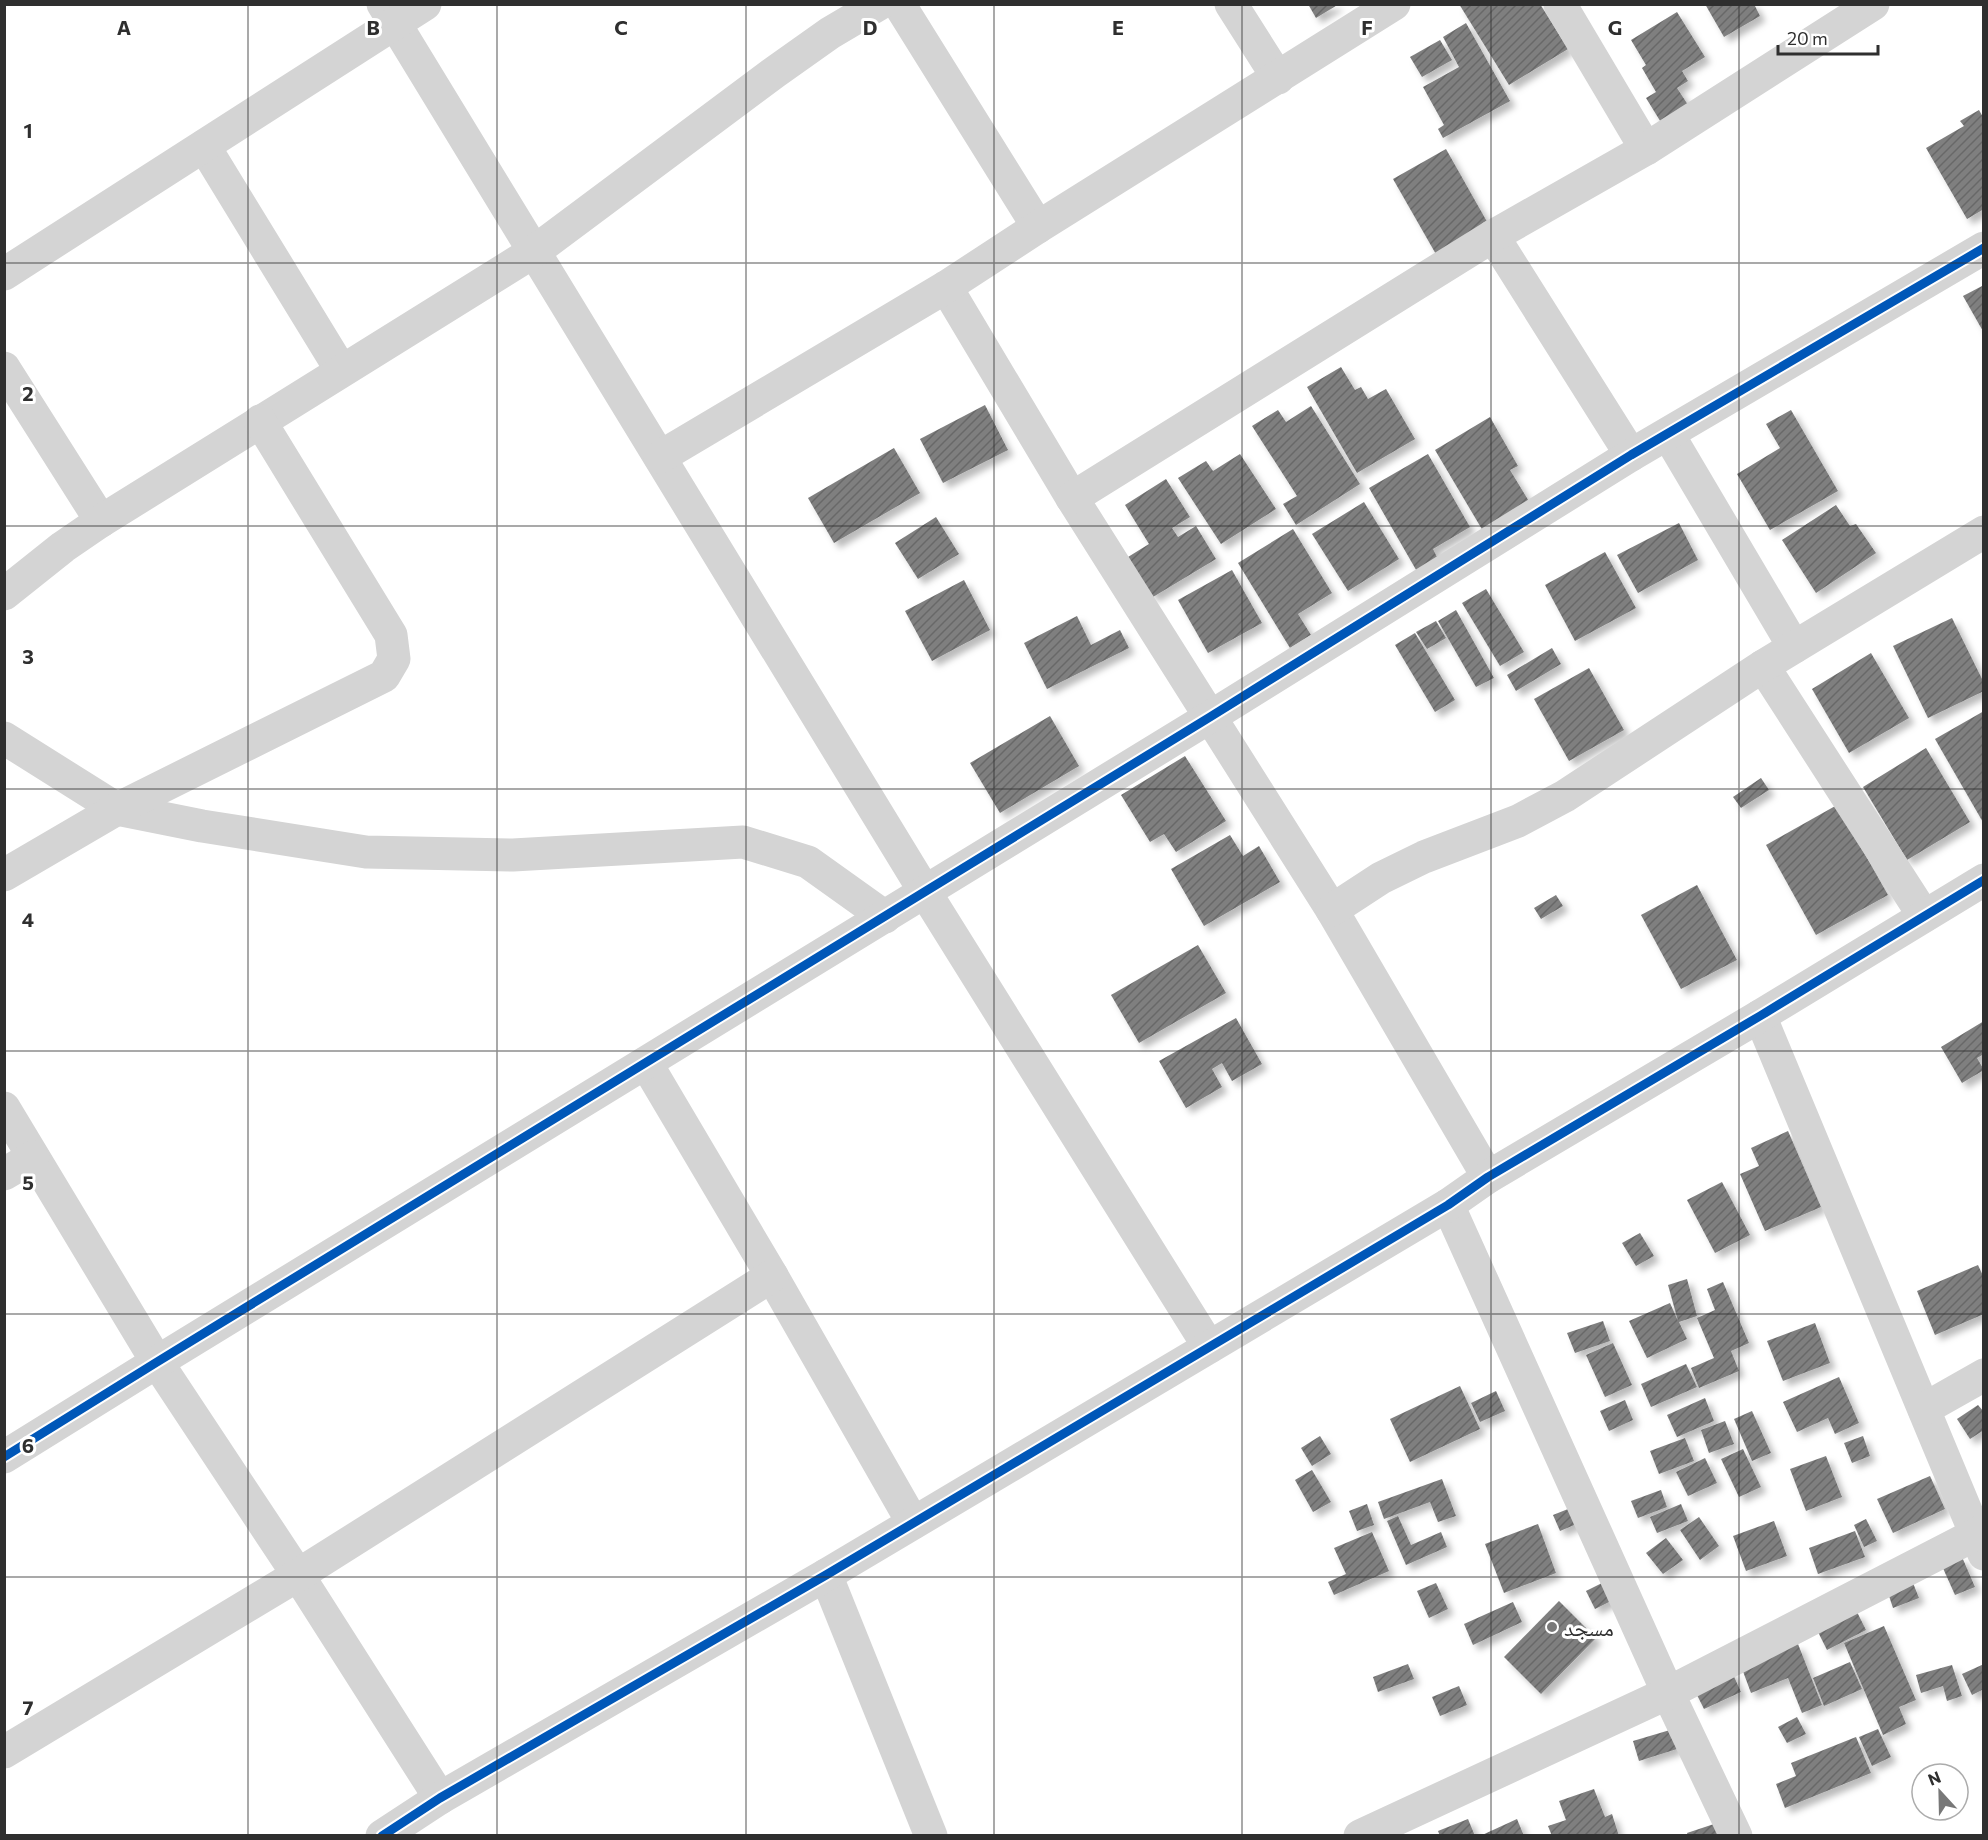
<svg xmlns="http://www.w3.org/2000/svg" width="1988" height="1840" viewBox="0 0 1988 1840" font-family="Commissioner,'Noto Naskh Arabic',sans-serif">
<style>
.building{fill:url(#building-hatch);filter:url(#shadow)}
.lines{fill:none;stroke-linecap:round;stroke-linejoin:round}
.minor{stroke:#d4d4d4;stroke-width:33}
.tertiary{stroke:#d4d4d4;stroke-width:33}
.cycleway-casing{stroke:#fff;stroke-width:13}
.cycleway{stroke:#0057b8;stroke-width:9}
.grid{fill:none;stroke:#2f2f2f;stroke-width:1.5;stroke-opacity:0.55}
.poi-dot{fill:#787878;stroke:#fff;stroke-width:2}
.labels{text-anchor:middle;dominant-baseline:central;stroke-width:6;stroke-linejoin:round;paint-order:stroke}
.poi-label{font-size:22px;fill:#2f2f2f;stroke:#fff;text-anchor:start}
.grid-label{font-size:20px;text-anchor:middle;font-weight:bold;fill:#2f2f2f;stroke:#fff;stroke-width:6;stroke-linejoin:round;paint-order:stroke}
</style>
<defs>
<pattern id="building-hatch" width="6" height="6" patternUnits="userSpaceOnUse" patternTransform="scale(1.5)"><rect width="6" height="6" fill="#7f7f7f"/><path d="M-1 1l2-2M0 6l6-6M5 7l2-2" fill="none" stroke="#686868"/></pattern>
<filter id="shadow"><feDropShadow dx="5.5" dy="5.5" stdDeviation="3" flood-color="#0004"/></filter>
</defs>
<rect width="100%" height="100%" fill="#fff"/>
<g class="building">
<polygon points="1308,4 1339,4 1316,18"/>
<polygon points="1459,4 1540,4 1568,49 1509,85"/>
<polygon points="1705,4 1754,4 1760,16 1724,37"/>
<polygon points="1677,12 1705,57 1682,71 1688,81 1677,88 1690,108 1662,124 1646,98 1656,92 1642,68 1646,65 1631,40"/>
<polygon points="1466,23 1510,101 1443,138 1438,129 1444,125 1423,87 1459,67 1443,37"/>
<polygon points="1440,40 1452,60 1422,77 1410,57"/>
<polygon points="1979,110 1984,119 1984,209 1967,219 1926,148 1964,126 1960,121"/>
<polygon points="1446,149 1490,227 1437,256 1393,179"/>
<polygon points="1984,285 1984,333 1963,296"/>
<polygon points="1341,367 1355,390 1361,387 1368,399 1386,389 1415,439 1357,473 1307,387"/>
<polygon points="985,405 1008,450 943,483 920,439"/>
<polygon points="1311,406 1360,484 1296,525 1283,504 1297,496 1252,426 1278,410 1286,422"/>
<polygon points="1791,410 1838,491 1770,530 1737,474 1780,448 1766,424"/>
<polygon points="1490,417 1518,466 1510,470 1530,503 1483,531 1435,450"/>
<polygon points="894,448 920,493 834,543 808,498"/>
<polygon points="1240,454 1276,509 1221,544 1178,478 1206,461 1213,471"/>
<polygon points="1428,454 1470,527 1433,549 1440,563 1419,575 1369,488"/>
<polygon points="1166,479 1190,517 1172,528 1178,537 1196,526 1216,559 1153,597 1128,557 1149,544 1125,505"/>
<polygon points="1364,502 1399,559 1348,591 1312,534"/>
<polygon points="1836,505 1850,526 1856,524 1876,553 1816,593 1782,540"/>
<polygon points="936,517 959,554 918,579 895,543"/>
<polygon points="1679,523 1698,560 1638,593 1617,555"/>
<polygon points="1293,529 1332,593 1298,614 1311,635 1290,648 1238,563"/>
<polygon points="1605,552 1636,608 1575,641 1545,585"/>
<polygon points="1232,570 1262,623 1208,653 1178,600"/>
<polygon points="964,580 990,630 932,661 905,611"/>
<polygon points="1486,589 1524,652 1500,666 1462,603"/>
<polygon points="1456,610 1494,678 1476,687 1438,621"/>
<polygon points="1077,616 1091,645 1120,630 1129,648 1047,689 1024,643"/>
<polygon points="1952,618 1984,683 1984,691 1928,718 1893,646"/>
<polygon points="1436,621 1446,638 1427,649 1416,632"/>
<polygon points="1415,633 1455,700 1435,712 1395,645"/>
<polygon points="1552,648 1561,664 1516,691 1507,675"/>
<polygon points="1871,653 1909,718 1849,753 1812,689"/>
<polygon points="1589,668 1624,730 1569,761 1534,699"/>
<polygon points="1984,711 1984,824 1935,739"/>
<polygon points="1050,716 1079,766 1000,813 970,763"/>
<polygon points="1926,748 1970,822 1907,860 1863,787"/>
<polygon points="1185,756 1226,821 1176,852 1164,834 1150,842 1121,795"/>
<polygon points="1761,778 1769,790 1741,808 1733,797"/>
<polygon points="1837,805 1888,895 1816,935 1766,845"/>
<polygon points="1230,835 1243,856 1259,846 1280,882 1204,926 1171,869"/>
<polygon points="1697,885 1737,960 1681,989 1641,915"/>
<polygon points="1556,895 1563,906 1541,919 1534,908"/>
<polygon points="1198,945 1226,993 1139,1043 1111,995"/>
<polygon points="1236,1018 1262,1064 1232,1081 1222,1063 1212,1069 1222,1087 1186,1108 1159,1061"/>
<polygon points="1984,1021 1984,1054 1977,1058 1984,1070 1962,1083 1941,1047"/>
<polygon points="1788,1131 1821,1207 1765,1231 1740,1174 1759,1166 1751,1148"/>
<polygon points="1722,1182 1750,1235 1715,1253 1687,1200"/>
<polygon points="1640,1233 1654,1256 1636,1266 1622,1243"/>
<polygon points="1978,1265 1984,1278 1984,1314 1935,1335 1917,1291"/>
<polygon points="1687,1279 1697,1316 1679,1322 1687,1339 1647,1358 1629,1321 1670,1303 1678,1321 1668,1285"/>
<polygon points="1723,1282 1749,1343 1731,1351 1739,1371 1699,1388 1691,1368 1714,1358 1697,1318 1715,1310 1707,1289"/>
<polygon points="1603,1321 1610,1341 1575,1353 1567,1333"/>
<polygon points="1815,1323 1830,1363 1783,1381 1767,1341"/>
<polygon points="1613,1343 1632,1385 1605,1397 1586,1355"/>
<polygon points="1686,1364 1697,1387 1651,1407 1641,1384"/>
<polygon points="1839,1377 1859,1423 1835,1434 1828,1418 1797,1432 1783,1402"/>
<polygon points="1460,1386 1480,1429 1410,1462 1390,1419"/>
<polygon points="1496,1391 1505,1411 1480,1422 1471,1403"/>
<polygon points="1705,1398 1714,1421 1677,1437 1667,1415"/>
<polygon points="1625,1400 1633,1420 1609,1431 1600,1411"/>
<polygon points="1978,1405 1984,1412 1984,1430 1970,1439 1957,1419"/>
<polygon points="1752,1411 1771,1453 1752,1461 1734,1419"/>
<polygon points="1725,1421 1734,1444 1709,1453 1701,1430"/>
<polygon points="1320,1436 1331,1454 1312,1466 1301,1448"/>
<polygon points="1863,1436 1870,1456 1852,1463 1844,1443"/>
<polygon points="1685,1438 1694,1461 1659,1474 1650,1451"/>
<polygon points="1743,1449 1761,1487 1739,1497 1721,1459"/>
<polygon points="1826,1456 1842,1497 1806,1511 1790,1469"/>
<polygon points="1705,1458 1717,1483 1688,1496 1676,1472"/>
<polygon points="1312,1470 1331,1502 1313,1512 1295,1480"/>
<polygon points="1930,1476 1945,1509 1893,1533 1877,1499"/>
<polygon points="1442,1479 1456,1516 1438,1522 1430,1502 1384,1519 1378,1502"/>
<polygon points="1661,1490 1667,1507 1638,1518 1631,1501"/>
<polygon points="1367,1504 1374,1525 1357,1531 1349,1511"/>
<polygon points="1681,1504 1688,1521 1657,1533 1650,1517"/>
<polygon points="1573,1507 1579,1523 1560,1531 1553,1515"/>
<polygon points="1398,1516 1411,1545 1441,1532 1447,1547 1406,1565 1387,1521"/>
<polygon points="1699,1517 1719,1546 1700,1560 1680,1530"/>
<polygon points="1866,1519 1877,1541 1864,1547 1854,1525"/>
<polygon points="1774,1521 1787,1556 1746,1571 1733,1536"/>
<polygon points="1538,1524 1556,1573 1504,1593 1485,1544"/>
<polygon points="1855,1531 1865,1557 1818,1574 1809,1548"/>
<polygon points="1372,1532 1389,1571 1334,1595 1328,1582 1346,1574 1334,1548"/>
<polygon points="1666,1538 1683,1560 1663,1574 1646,1553"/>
<polygon points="1962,1557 1975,1587 1955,1595 1942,1566"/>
<polygon points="1606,1581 1615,1599 1595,1609 1586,1591"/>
<polygon points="1436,1583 1448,1609 1429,1618 1417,1591"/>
<polygon points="1913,1583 1919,1598 1893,1608 1888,1593"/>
<polygon points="1559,1601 1596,1638 1541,1694 1504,1657"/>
<polygon points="1513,1602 1522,1622 1473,1645 1464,1624"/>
<polygon points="1857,1612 1866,1630 1827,1650 1818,1632"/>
<polygon points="1884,1626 1916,1700 1899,1707 1906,1724 1883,1735 1844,1643"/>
<polygon points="1798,1644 1822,1705 1802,1713 1788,1678 1751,1693 1741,1666"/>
<polygon points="1850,1662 1862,1689 1824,1706 1813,1678"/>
<polygon points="1408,1664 1414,1679 1378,1692 1373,1677"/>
<polygon points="1984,1664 1984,1689 1972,1695 1962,1674"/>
<polygon points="1952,1665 1962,1696 1947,1701 1943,1686 1921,1693 1916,1675"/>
<polygon points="1731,1670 1741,1692 1704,1709 1693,1687"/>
<polygon points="1459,1686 1467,1705 1440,1716 1432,1697"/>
<polygon points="1797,1717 1806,1734 1787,1743 1778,1727"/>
<polygon points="1878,1729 1891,1757 1872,1766 1859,1737"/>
<polygon points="1670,1730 1677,1749 1639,1761 1633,1741"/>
<polygon points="1856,1737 1871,1773 1785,1808 1776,1784 1796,1776 1791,1763"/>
<polygon points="1594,1789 1605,1817 1612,1814 1619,1836 1552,1836 1548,1826 1566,1820 1559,1801"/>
<polygon points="1468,1819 1475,1836 1440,1836 1438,1831"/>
<polygon points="1517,1819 1524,1836 1480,1836"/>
<polygon points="1720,1822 1725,1836 1688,1836 1687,1833"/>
</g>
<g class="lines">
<g class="minor">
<polyline points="383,4 925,892 1209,1347"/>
<polyline points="899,4 1038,227"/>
<polyline points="1231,4 1278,78"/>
<polyline points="1560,4 1646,149"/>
<polyline points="204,146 341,370"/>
<polyline points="1493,236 1631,455"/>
<polyline points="4,274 425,4"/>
<polyline points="946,287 1072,498 1332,910 1488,1177"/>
<polyline points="4,368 101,521"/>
<polyline points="1668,434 1794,647"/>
<polyline points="660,457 946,287 1038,227 1394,4"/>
<polyline points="1072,498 1493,236 1646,149 1873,4"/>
<polyline points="4,594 63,547 101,521 535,251 775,72 830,33 879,4"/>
<polyline points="1763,666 1924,916"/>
<polyline points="4,738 117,809 202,826 366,852 513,855 743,842 808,862 885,917"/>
<polyline points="4,875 117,809 384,676 394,659 391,635 260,421"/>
<polyline points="1332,910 1381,878 1424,857 1518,821 1565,796 1763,666 1984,532"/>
<polyline points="1760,1016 1984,1554"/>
<polyline points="646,1063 772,1276 913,1523"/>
<polyline points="4,1108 157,1362 298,1575 440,1798"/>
<polyline points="4,1174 33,1157"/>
<polyline points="1448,1205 1668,1693 1736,1836"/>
<polyline points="1924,1409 1984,1375"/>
<polyline points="4,1457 157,1362 1210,717 1631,455 1984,248"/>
<polyline points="826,1575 931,1836"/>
<polyline points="4,1752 298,1575 772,1276"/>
<polyline points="1360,1836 1668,1693 1984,1530"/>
</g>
<polyline class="tertiary" points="382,1836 440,1798 826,1575 1448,1205 1488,1177 1760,1016 1984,880"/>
<g class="cycleway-casing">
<g id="cycleway">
<polyline points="4,1457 157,1362 1210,717 1631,455 1984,248"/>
<polyline points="382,1836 440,1798 826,1575 1448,1205 1488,1177 1760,1016 1984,880"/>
</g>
</g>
<use href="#cycleway" class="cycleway"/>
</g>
<path class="grid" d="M248,4V1836M497,4V1836M746,4V1836M994,4V1836M1242,4V1836M1491,4V1836M1739,4V1836M4,263H1984M4,526H1984M4,789H1984M4,1051H1984M4,1314H1984M4,1577H1984"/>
<circle class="poi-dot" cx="1552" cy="1627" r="6"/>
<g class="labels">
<g class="poi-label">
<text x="1564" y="1627">مسجد</text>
</g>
</g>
<g class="grid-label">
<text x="124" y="35">A</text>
<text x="373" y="35">B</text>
<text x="621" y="35">C</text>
<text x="870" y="35">D</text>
<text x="1118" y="35">E</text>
<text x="1367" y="35">F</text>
<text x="1615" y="35">G</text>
<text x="28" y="138">1</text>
<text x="28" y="401">2</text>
<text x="28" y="664">3</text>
<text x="28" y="927">4</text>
<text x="28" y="1190">5</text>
<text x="28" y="1453">6</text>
<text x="28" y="1715">7</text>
</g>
<rect width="1988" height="1840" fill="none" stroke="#2f2f2f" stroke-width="12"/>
<g transform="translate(1940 1792) rotate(338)"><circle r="28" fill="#ffffff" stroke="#acacac" stroke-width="1.5"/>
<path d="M0-4.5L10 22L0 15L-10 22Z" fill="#787878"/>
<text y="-9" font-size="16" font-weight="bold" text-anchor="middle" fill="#2f2f2f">N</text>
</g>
<path d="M1778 45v9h100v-9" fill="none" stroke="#2f2f2f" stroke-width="3"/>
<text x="1787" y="45" font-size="18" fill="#2f2f2f" stroke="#ffffff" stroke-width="4.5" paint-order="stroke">20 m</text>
</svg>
